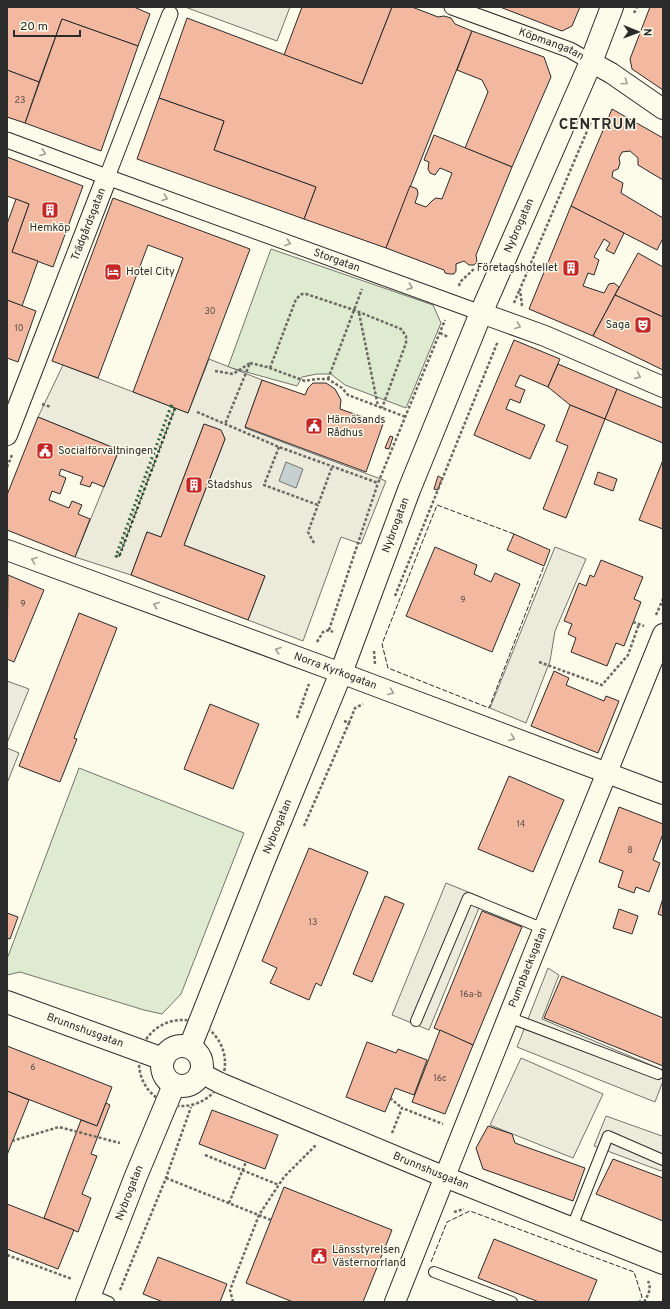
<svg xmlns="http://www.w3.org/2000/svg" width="670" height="1309" viewBox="0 0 670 1309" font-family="Overpass,sans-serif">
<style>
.green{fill:#deebd1;stroke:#74746e}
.parking{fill:#eceadb;stroke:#74746e}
.water{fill:#c7d0d0;stroke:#74746e}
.building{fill:#f2b8a0;stroke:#2b2b2b}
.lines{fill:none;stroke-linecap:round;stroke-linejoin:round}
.service-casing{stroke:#2b2b2b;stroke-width:12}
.pedestrian-casing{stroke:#2b2b2b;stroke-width:17}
.minor-casing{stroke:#2b2b2b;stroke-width:22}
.secondary-casing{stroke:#2b2b2b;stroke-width:24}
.path{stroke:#6a6964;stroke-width:2.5;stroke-dasharray:3 2;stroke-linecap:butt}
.service{stroke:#fdfbea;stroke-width:10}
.pedestrian{stroke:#fdfbea;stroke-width:15}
.minor{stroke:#fdfbea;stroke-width:20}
.secondary{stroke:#fdfbea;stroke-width:22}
.hedge{stroke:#34623c;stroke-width:3;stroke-dasharray:2 3;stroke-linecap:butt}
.fence{stroke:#2b2b2b;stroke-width:1;stroke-dasharray:5 2;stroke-linecap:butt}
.oneway{stroke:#9e9d94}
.labels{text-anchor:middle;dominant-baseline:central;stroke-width:3;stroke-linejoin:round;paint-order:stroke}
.number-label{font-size:9px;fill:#5d4e48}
.street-label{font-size:11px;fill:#2b2b2b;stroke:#fdfbea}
.poi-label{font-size:11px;fill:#2b2b2b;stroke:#fdfbea;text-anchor:start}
.district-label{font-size:15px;font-weight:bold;letter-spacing:1px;fill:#2b2b2b;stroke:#fdfbea}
</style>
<rect width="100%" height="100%" fill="#fdfbea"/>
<g class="green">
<polygon points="271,249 433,305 441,323 406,408 345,385 331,374 317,374 302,377 297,386 228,367"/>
<polygon points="79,768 244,833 181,994 162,1014 144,1010 20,972 7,975 7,959"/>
</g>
<g class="parking">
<polygon points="185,7 290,7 277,41"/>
<polygon points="209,359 262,380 245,428 386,481 361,544 341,537 303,641 248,620 265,576 184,545 225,439 221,431 204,424 161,537 147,532 131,575 75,557 119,450 38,417 63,365 188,413"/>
<polygon points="555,547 586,559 555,631 550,661 526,723 490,708"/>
<polygon points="7,681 29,689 7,743"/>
<polygon points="7,748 19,753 8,781 7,780"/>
<polygon points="446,883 483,898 429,1030 392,1015"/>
<polygon points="548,968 559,975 542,1019 663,1070 663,1081 655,1102 517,1047"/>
<polygon points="521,1058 603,1094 573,1158 490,1125"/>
<polygon points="606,1116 662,1136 663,1135 663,1169 661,1171 594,1146"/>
</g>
<polygon class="water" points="286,462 303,469 296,488 279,481"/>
<g class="building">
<polygon points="7,7 134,7 150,14 138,46 62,19 39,82 7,70"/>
<polygon points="302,7 392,7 362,84 284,55"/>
<polygon points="392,7 412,7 438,17 444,16 451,18 455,24 472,31 386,248 304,219 316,187 214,150 224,121 159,98 187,18 362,84"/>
<polygon points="500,7 580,7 572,26 562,31"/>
<polygon points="650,7 663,7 663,90 632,69 630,59"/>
<polygon points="62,19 138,46 101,151 25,123"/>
<polygon points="472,31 544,57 551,77 512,167 465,148 488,92 482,80 457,70"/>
<polygon points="7,70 39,82 25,123 7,117"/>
<polygon points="159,98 224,121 214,150 316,187 304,219 137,159"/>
<polygon points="612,109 663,138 663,180 638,165 638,158 630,151 622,152 619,158 620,163 618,169 613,171 612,177 623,183 621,193 663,218 663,238 657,250 571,206"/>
<polygon points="434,135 512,167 476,255 477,262 474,265 469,265 464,261 456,264 456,271 454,274 450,274 445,273 444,270 386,248 410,186 417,189 418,194 415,203 426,207 433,200 436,198 442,199 452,173 440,168 435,175 430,173 428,169 429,162 424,160"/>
<polygon points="7,157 83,186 53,267 12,252 29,204 7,196"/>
<polygon points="113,198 250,249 188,413 133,392 183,258 148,245 98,378 52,361"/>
<polygon points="16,199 29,204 12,252 38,261 22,306 7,300 7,224"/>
<polygon points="571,206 624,233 614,254 606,250 610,243 604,239 594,257 599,260 594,275 588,273 583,286 604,293 609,284 614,283 619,287 593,336 529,309"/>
<polygon points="638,253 663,267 663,317 615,295"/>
<polygon points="615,295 663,317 663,370 593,336"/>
<polygon points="7,300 36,311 18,362 7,358"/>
<polygon points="514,340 560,359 548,387 520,375 515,386 525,390 522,397 520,403 510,399 506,409 545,425 530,459 474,435"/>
<polygon points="558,364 617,389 605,419 570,405 548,387"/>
<polygon points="262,380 305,395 308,388 313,383 326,383 335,389 341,400 340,409 383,424 366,472 245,427"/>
<polygon points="617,389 663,408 663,443 605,419"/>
<polygon points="570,405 605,419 566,518 543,509 568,446 556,441"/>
<polygon points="38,417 119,450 104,487 92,482 90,487 80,484 83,477 61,469 59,475 66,478 60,494 52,491 49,500 69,508 72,501 82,505 78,514 90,519 75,557 7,530 7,495"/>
<polygon points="204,424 221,430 225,439 184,545 265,576 248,620 131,575 147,532 161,537"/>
<polygon points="390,436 393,437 389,449 385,448"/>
<polygon points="663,460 663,529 639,520"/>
<polygon points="598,472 617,479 613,491 594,484"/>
<polygon points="438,476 442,478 438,490 434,489"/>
<polygon points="514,534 550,550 544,566 507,550"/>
<polygon points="435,547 477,565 474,574 491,582 495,573 520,584 492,652 406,616"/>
<polygon points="601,560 643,577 634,599 641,602 624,646 616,643 607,666 571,652 576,638 568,634 572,624 564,621 579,583 586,586 590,575 594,577"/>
<polygon points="8,575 44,590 14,662 7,659"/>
<polygon points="79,613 117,628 74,738 77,739 60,782 19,766"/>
<polygon points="554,671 569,678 566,685 604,701 606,696 619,701 598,753 531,726"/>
<polygon points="210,704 259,724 233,789 184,769"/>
<polygon points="509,776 564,800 533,872 478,849"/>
<polygon points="619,807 663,824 663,834 653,860 660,863 649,892 636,887 634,893 618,887 623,871 599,862"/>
<polygon points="309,848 368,872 321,986 316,983 309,1000 270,983 277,968 262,961"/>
<polygon points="385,896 404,904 372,982 353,974"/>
<polygon points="663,898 663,916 658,914"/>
<polygon points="619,909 638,916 632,934 613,928"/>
<polygon points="482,911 522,927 473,1045 434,1028"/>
<polygon points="7,913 18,917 10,939 7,938"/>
<polygon points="562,976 663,1018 663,1066 544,1018"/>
<polygon points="440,1030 473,1045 445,1114 412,1102"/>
<polygon points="367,1042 396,1053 398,1049 427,1060 414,1095 395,1088 385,1112 346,1097"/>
<polygon points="7,1046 112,1087 97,1126 7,1091"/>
<polygon points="7,1091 29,1100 7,1155"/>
<polygon points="106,1103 110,1105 91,1154 97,1156 82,1194 91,1198 78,1232 44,1218 81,1120 97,1126"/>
<polygon points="212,1110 278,1135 265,1169 199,1144"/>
<polygon points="488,1126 512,1134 515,1143 585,1168 573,1201 483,1169 476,1148"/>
<polygon points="613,1159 663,1178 663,1221 596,1194"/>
<polygon points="284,1187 392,1230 363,1302 293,1302 246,1283"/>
<polygon points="7,1204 74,1230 58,1269 7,1249"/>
<polygon points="494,1239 597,1280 588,1302 539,1302 478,1278"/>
<polygon points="158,1257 227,1284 220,1302 163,1302 143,1294"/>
</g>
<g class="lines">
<g class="service-casing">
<g id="service">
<polyline points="508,1017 658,1074"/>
<polyline points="416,1021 468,898 544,929"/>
<polyline points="572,1227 608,1136 663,1160"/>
<polyline points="434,1272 512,1302"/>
<polyline points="90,1294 109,1302"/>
</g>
</g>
<g class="pedestrian-casing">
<g id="pedestrian">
<path id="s1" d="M452,7L570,50L591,62"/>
<path id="s2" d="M7,140L107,177L481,313"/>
<polyline points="107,177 170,14"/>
</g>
</g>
<g class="minor-casing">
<g id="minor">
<polyline points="591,62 611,73 663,109"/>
<polyline points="481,313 545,336 663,387"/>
<path id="s3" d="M7,435L107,177"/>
<path id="s4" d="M7,550L341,673L663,794"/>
<path id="s5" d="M201,1073L220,1083L445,1177L663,1264"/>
<path id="s6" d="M395,1302L533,955L663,634"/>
</g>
</g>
<g class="secondary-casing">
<g id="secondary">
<path id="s7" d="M7,1002L163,1059"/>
<circle cx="182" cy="1066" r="20"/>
<path id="s8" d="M190,1047L264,860L341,673L409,490L481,313L591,62L612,7"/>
<path id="s9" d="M87,1302L136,1176L174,1085"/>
</g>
</g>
<g class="path">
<polyline points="634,13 637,7"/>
<polyline points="459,286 460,282 474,269"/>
<polyline points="514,303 519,291"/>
<polyline points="522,306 520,289 593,117"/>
<polyline points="359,313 378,406"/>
<polyline points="440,333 448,337"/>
<polyline points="250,363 267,367 305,381 316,379 328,379 342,388 348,395 406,417"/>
<polyline points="270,368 296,299 302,294 306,294 354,310 401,329 406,336 406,343 382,408"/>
<polyline points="215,371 233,374 250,363 225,424"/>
<polyline points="328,379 362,289"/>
<polyline points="42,404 51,407"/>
<polyline points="197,412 279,447 378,483 445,320"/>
<polyline points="279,447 264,485 318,505 332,467"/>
<polyline points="7,467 12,455"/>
<polyline points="314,543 308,532 318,505"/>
<polyline points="395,596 498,341"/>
<polyline points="656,615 663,599"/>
<polyline points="633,622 644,626"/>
<polyline points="329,630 378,483"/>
<polyline points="317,642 323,632 329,630 333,632"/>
<polyline points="374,651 375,664"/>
<polyline points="539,662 602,685 628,655 639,624"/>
<polyline points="304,704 302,703 309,684"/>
<polyline points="297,718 302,703"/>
<polyline points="344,721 349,723 355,708 363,704"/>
<polyline points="304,826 349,723"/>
<circle cx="182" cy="1063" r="43"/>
<polyline points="390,1098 402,1108"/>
<polyline points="392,1133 402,1108 443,1124"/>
<polyline points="12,1141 59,1127 120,1143"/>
<polyline points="205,1155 279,1185"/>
<polyline points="166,1178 271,1220"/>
<polyline points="229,1203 246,1162"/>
<polyline points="454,1212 464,1209"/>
<polyline points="7,1255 72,1279"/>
<polyline points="120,1290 166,1178 191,1107"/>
<polyline points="233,1302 230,1290 259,1215 284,1177 316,1145"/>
<path d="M644,1302C648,1295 652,1289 648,1281"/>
</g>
<use href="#service" class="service"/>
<use href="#pedestrian" class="pedestrian"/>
<use href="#minor" class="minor"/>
<use href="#secondary" class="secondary"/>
<polygon class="hedge" points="171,406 175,408 119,557 116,556"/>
<g class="fence">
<polyline points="514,534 437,505 382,644 388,668 489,708 544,566"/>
<polyline points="119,557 175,408"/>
<polyline points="431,1262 447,1222 470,1211 634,1272 642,1297 639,1302"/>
</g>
</g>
<defs><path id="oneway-chevron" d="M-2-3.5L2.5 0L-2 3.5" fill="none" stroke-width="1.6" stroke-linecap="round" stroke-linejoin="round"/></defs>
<g class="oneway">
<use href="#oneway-chevron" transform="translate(625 82) rotate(35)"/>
<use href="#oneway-chevron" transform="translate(43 153) rotate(21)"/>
<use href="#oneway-chevron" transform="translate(165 198) rotate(20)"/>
<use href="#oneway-chevron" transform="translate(288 243) rotate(20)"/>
<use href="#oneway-chevron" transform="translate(410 287) rotate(20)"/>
<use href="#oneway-chevron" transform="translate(518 326) rotate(20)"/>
<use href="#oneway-chevron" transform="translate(638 376) rotate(24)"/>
<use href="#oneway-chevron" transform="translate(34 560) rotate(-160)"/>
<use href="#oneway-chevron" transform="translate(156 605) rotate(-160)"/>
<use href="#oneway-chevron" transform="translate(278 650) rotate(-160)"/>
<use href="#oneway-chevron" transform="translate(391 692) rotate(21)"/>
<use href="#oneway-chevron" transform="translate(512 738) rotate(21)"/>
</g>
<defs>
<g id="building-square" transform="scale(0.9)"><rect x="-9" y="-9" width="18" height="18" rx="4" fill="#c62828" stroke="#fdfbea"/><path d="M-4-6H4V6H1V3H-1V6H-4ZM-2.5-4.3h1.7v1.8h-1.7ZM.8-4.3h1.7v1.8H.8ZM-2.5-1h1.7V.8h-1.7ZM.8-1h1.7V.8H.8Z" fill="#fff"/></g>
<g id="hotel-square" transform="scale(0.9)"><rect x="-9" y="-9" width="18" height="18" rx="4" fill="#c62828" stroke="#fdfbea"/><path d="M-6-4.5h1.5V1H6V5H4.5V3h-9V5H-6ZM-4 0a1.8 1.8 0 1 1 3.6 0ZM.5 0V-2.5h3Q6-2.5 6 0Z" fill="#fff"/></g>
<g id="theatre-square" transform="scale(0.9)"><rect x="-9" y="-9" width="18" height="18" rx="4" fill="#c62828" stroke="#fdfbea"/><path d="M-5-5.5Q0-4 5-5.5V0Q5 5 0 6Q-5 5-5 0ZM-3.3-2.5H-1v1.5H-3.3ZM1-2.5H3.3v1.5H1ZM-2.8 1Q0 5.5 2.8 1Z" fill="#fff"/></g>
<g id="civic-square" transform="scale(0.9)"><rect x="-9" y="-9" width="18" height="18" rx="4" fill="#c62828" stroke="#fdfbea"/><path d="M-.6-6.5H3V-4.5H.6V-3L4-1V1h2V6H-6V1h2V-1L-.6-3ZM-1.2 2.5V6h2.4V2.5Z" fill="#fff"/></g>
</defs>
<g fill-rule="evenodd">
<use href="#building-square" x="50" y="210"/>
<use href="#building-square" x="571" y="268"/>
<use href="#hotel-square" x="113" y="272"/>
<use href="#theatre-square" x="643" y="325"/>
<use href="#civic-square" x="314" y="426"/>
<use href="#civic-square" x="45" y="451"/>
<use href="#building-square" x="194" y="485"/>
<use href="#civic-square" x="319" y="1256"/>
</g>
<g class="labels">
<g class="number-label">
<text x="20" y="100">23</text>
<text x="210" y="311">30</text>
<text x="19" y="328">10</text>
<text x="463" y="600">9</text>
<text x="23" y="604">9</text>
<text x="521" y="824">14</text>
<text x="630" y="850">8</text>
<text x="313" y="922">13</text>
<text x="471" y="994">16a-b</text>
<text x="33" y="1067">6</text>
<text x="440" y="1078">16c</text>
</g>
<g class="street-label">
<text stroke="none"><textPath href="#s1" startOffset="106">Köpmangatan</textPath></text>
<text stroke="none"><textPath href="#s3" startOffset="226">Trädgårdsgatan</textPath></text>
<text stroke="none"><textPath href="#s8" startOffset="885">Nybrogatan</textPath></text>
<text stroke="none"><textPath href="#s2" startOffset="351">Storgatan</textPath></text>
<text stroke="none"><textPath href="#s8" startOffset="561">Nybrogatan</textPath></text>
<text stroke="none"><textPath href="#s4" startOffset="350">Norra Kyrkogatan</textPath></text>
<text stroke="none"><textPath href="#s8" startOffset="237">Nybrogatan</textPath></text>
<text stroke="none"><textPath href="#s6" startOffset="360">Pumpbacksgatan</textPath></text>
<text stroke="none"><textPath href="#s7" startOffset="83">Brunnshusgatan</textPath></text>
<text stroke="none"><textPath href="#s5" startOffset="250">Brunnshusgatan</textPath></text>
<text stroke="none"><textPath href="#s9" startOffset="117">Nybrogatan</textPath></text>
</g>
<g class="poi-label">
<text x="50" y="228" text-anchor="middle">Hemköp</text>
<text x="558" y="268" text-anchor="end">Företagshotellet</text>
<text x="126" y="272">Hotel City</text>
<text x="630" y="325" text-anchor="end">Saga</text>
<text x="327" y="420">Härnösands<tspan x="327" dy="13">Rådhus</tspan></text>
<text x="58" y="451">Socialförvaltningen</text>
<text x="207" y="485">Stadshus</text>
<text x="332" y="1250">Länsstyrelsen<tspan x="332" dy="13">Västernorrland</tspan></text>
</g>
<g class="district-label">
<text x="598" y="125">CENTRUM</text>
</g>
</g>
<rect width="670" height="1309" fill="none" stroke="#2b2b2b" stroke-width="16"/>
<g transform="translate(638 32) rotate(91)" stroke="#fdfbea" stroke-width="3" paint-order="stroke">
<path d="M0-3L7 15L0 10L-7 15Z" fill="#2b2b2b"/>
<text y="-6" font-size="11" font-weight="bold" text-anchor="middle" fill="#2b2b2b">N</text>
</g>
<path d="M14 30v6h66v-6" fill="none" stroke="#2b2b2b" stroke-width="2"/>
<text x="20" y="30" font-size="12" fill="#2b2b2b" stroke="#fdfbea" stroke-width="3" paint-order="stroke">20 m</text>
</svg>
